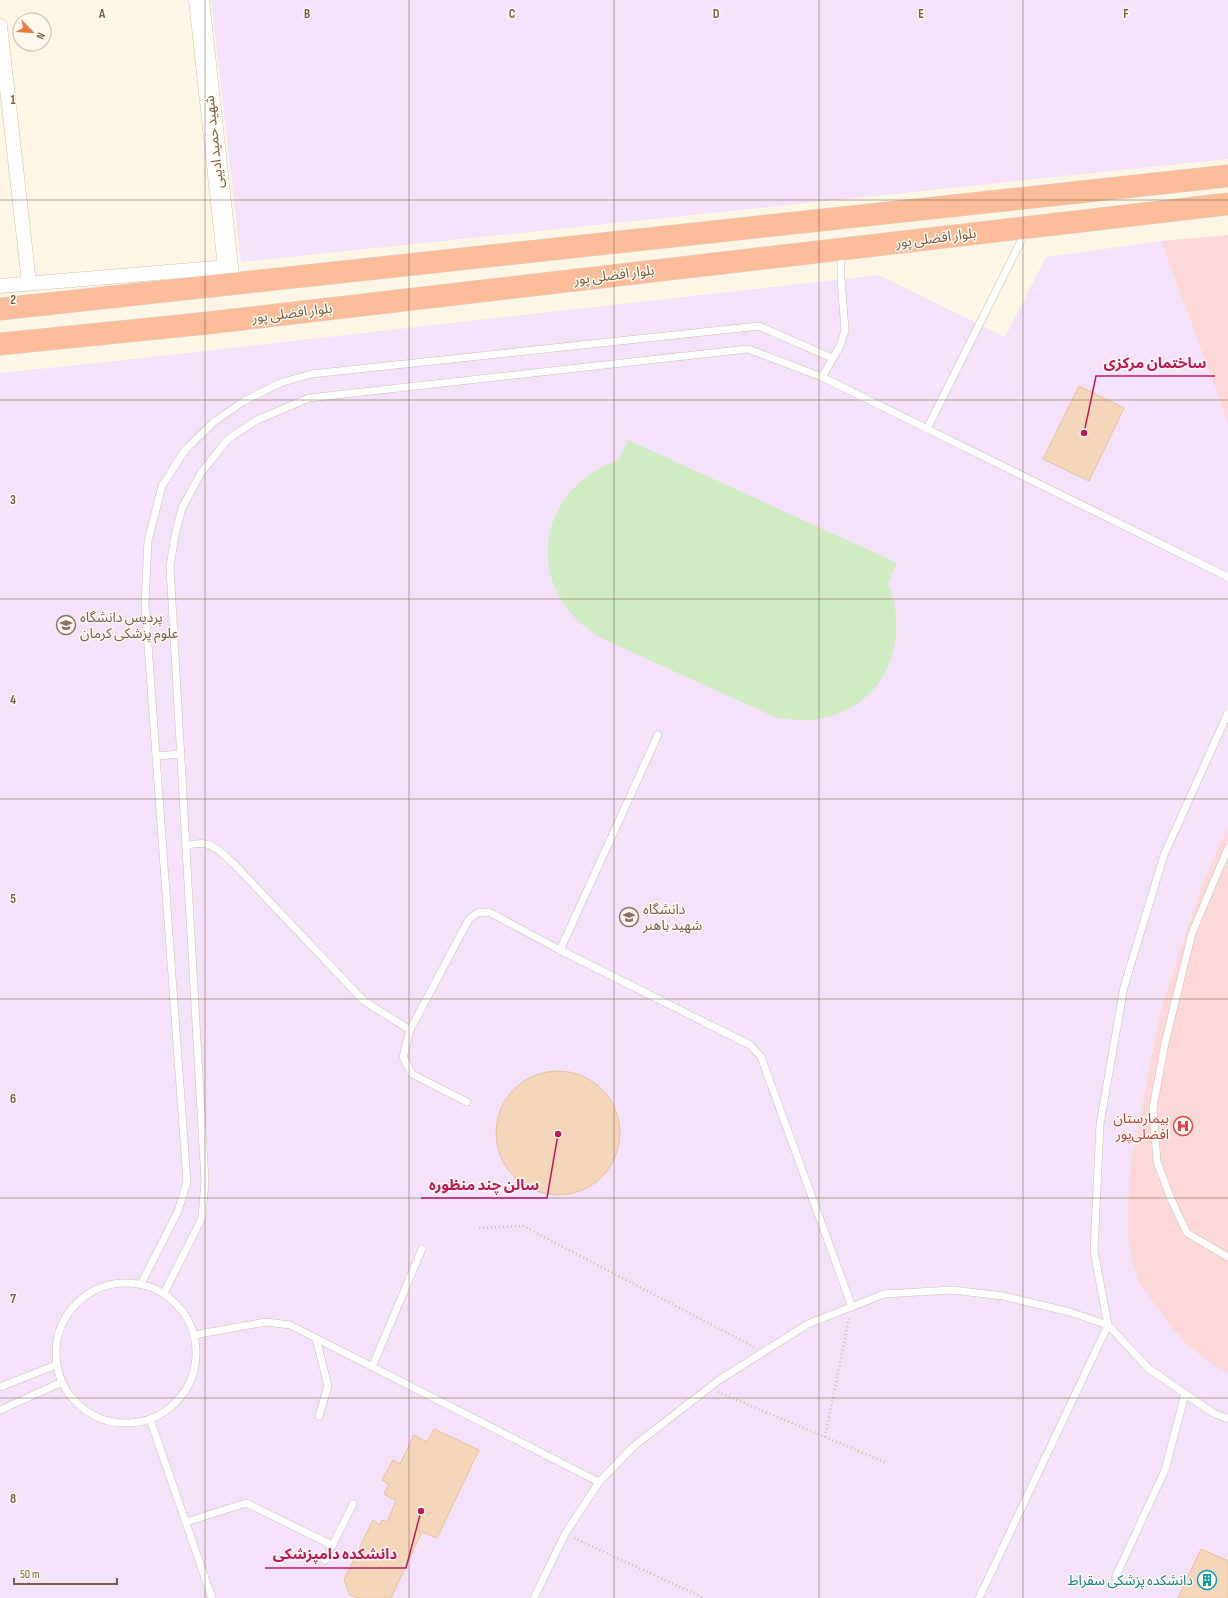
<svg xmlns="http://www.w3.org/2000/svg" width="1228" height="1598" viewBox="0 0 1228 1598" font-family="'Sofia Sans Condensed','Noto Sans Arabic',sans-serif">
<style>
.education{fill:#f3e2fa}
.medical{fill:#fcd8d9}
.green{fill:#cfecc2}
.building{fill:#f4d7bb;stroke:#e8c09b}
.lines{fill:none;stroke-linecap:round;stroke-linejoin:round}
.lane-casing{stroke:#d0bfaa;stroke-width:8}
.street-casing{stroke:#d0bfaa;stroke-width:15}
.secondary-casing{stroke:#d3c0a7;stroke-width:21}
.highway-casing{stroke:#dcd5cf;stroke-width:23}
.path{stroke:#dabb9e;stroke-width:2.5;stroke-dasharray:1 3;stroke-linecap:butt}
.lane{stroke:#fff;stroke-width:7}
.street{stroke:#fff;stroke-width:14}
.secondary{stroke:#fff;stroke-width:20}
.highway{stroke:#fbbc99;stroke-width:22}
.grid{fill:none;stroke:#785e48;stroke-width:1;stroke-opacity:0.55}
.labels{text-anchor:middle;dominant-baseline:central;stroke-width:3;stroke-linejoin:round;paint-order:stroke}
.street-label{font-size:14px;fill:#785e48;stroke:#fffaed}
.education-label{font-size:14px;fill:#785e54;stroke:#fffaed;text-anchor:start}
.health-label{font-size:14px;fill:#be3a42;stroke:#fffaed;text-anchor:end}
.culture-label{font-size:14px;fill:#0d838f;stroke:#fffaed;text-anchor:end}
.grid-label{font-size:13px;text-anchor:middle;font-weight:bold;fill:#785e48;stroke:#fffaed;stroke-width:3;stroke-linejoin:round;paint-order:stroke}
.leader{fill:none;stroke:#c2185b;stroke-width:1.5}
.callout-dot{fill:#c2185b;stroke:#fffaed;stroke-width:1.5}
.callout-label{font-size:15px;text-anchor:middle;font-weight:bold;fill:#c2185b;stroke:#fffaed;stroke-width:3;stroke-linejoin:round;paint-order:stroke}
</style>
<rect width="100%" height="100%" fill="#fdf6e5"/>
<g class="education">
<polygon points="211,0 1228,0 1228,159 241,262"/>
<polygon points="1161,241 1228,423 1228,826 1202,884 1161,1007 1130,1168 1127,1226 1131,1256 1139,1282 1165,1319 1186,1344 1213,1365 1228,1373 1228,1598 0,1598 0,373 115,361 879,275 1005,337 1046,257"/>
</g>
<g class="medical">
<polygon points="1228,235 1228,423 1161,241"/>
<polygon points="1228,826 1228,1373 1213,1365 1186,1344 1165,1319 1139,1282 1131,1256 1127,1226 1130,1168 1161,1007 1202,884"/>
</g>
<path class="green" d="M628,440L897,563L888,583C911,639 886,705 823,718C808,722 793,720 777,718L603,639C522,594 532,490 619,460Z"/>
<g class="building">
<polygon points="1079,386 1124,408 1089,481 1043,459"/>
<circle cx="558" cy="1133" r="62"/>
<polygon points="434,1429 479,1450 437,1538 422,1532 391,1598 358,1598 350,1595 344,1580 373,1520 380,1525 382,1520 387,1522 396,1501 384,1494 389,1484 382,1480 393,1460 400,1464 414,1435 427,1442"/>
<polygon points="1201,1549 1228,1561 1228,1598 1178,1598"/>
</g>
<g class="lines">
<g class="lane-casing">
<g id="lane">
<polyline points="841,251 841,279 845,331 840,346 822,377 1226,576 1228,579"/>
<polyline points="927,429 1026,231"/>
<polyline points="1228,713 1164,855 1124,987 1100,1124 1094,1251 1108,1325 1148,1368 1213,1413 1228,1419"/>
<polyline points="156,756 181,754"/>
<path d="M186,846C210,838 217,849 234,864L364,1001L410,1030"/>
<polyline points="1228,848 1192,933 1165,1043 1153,1108 1157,1162 1171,1199 1187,1233 1228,1257"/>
<polyline points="560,950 658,735"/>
<polyline points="467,1102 412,1074 403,1057 410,1030 469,919 479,912 491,913 560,950 750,1045 761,1057 852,1307"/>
<circle cx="126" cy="1353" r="70"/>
<polyline points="141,1284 178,1211 187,1182 145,604 148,541 162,486 185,450 214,422 244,401 280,383 311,374 759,326 832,358"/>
<polyline points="164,1293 202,1218 205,1181 170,567 175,535 182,508 201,473 228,439 257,420 309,398 748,349 822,377"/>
<polyline points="194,1335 266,1322 290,1325 599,1482"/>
<polyline points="316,1338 328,1386 319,1416"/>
<polyline points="372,1367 422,1249"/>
<polyline points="0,1387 56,1365"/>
<polyline points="0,1410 62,1382"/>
<polyline points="150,1419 212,1598"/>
<polyline points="186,1522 246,1503 332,1545"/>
<polyline points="325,1560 353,1504"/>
<polyline points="1115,1578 1165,1470 1185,1394"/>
<polyline points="534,1598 565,1534 599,1482 634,1446 719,1380 808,1324 884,1294 952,1290 1003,1296 1070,1312 1108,1325 979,1598"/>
</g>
</g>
<g class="street-casing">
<g id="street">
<polyline points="0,26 29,283"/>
<polyline points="0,286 228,267"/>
</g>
</g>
<g class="secondary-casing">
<polyline id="secondary" points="199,0 230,285"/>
</g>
<g class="highway-casing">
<g id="highway">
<polyline points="0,309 1228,176"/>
<polyline points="0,344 208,323 1228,204"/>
</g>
</g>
<g class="path">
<polyline points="479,1228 523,1226 754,1347"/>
<polyline points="718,1392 887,1463"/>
<polyline points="825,1437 849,1318"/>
<polyline points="574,1538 704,1598"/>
</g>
<use href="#lane" class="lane"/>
<use href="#street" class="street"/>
<use href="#secondary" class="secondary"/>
<use href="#highway" class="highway"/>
</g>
<path class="grid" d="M205,0V1598M409,0V1598M614,0V1598M819,0V1598M1023,0V1598M0,200H1228M0,400H1228M0,599H1228M0,799H1228M0,999H1228M0,1198H1228M0,1398H1228"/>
<defs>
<g id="university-ring" transform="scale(1)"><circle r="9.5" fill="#fffaed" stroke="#8d6e63" stroke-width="1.5"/><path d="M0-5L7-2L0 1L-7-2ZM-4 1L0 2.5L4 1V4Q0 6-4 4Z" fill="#8d6e63"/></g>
<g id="hospital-ring" transform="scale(1)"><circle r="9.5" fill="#fffaed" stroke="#e0444e" stroke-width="1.5"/><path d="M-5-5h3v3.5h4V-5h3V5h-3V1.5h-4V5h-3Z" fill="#e0444e"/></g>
<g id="building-ring" transform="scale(1)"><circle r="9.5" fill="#fffaed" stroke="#0f9aa8" stroke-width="1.5"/><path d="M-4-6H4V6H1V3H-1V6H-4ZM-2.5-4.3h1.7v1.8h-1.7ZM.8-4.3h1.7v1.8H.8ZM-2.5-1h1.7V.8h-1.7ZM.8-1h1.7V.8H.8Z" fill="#0f9aa8"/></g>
</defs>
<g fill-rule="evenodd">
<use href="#university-ring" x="66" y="625"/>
<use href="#university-ring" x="629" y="917"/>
<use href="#hospital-ring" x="1183" y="1126"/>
<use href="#building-ring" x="1207" y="1580"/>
</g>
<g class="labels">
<g class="street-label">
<text transform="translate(214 142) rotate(-96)">شهید حمید ادیبی</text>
<text transform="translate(936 238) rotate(-7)">بلوار افضلی پور</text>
<text transform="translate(614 275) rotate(-7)">بلوار افضلی پور</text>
<text transform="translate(292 313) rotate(-7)">بلوار افضلی پور</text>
</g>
<g class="education-label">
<text x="80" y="617">پردیس دانشگاه<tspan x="80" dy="16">علوم پزشکی کرمان</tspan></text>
<text x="643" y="909">دانشگاه<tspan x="643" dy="16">شهید باهنر</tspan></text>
</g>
<g class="health-label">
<text x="1169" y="1118">بیمارستان<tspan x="1169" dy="16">افضلی‌پور</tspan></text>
</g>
<g class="culture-label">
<text x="1193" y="1580">دانشکده پزشکی سقراط</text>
</g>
</g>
<g class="grid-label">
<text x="102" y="18">A</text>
<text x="307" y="18">B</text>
<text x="512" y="18">C</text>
<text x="716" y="18">D</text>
<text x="921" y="18">E</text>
<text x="1126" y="18">F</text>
<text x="13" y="104">1</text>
<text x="13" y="304">2</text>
<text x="13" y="504">3</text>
<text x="13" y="704">4</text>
<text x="13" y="903">5</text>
<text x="13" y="1103">6</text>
<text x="13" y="1303">7</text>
<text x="13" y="1503">8</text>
</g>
<path class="leader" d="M1084 433L1096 376H1215M558 1134L547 1198H421M421 1511L406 1568H265"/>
<g class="callout-dot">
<circle cx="1084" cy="433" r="4"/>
<circle cx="558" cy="1134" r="4"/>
<circle cx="421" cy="1511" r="4"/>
</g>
<g class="callout-label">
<text x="1155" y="368">ساختمان مرکزی</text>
<text x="484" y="1190">سالن چند منظوره</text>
<text x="335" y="1559">دانشکده دامپزشکی</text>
</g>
<g transform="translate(32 32) rotate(115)"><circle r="19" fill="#fffaed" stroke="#c9bcab"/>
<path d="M0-3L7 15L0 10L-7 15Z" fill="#ee7a44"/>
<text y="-6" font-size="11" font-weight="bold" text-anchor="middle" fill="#785e48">N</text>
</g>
<path d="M14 1578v6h103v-6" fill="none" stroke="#785e48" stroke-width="2"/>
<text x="20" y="1578" font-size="12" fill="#785e48" stroke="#fffaed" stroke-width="3" paint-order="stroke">50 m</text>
</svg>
